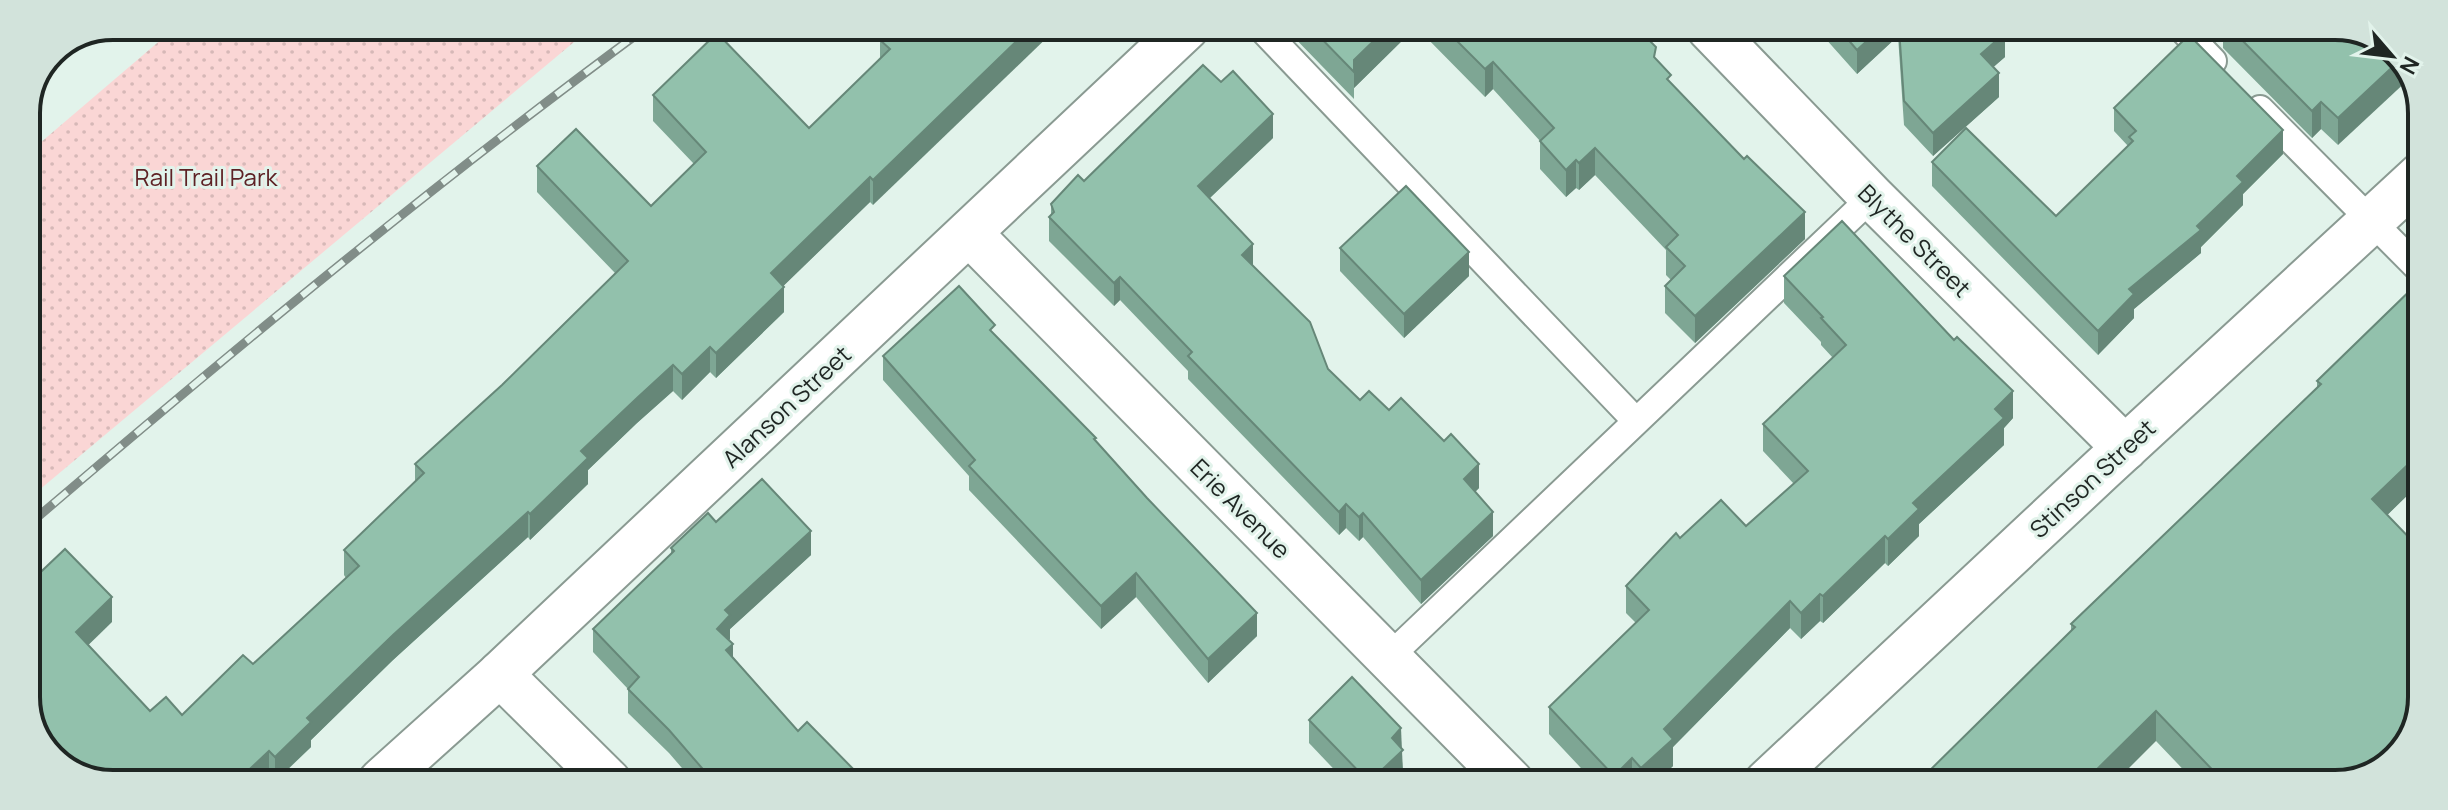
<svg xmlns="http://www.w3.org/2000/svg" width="2448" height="810" viewBox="0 0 2448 810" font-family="Manrope,sans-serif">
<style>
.park{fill:url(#park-dots)}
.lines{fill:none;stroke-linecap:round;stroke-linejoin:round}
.lane-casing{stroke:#8a9a92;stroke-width:30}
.street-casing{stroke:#8a9a92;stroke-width:48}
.secondary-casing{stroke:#8a9a92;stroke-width:48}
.lane{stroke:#fff;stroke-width:26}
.street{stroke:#fff;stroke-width:44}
.secondary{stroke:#fff;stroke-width:44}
.rail-casing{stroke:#818d88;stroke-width:9}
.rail{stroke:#e2f3eb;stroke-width:6;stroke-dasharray:18;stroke-linecap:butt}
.wall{fill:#7ea694}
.shaded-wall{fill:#668778}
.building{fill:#92c1ac;stroke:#668778;stroke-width:2}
.labels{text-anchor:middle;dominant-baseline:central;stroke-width:6;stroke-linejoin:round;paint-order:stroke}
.park-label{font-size:24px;fill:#5e2225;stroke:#e2f3eb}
.street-label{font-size:24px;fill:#1f2623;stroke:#e2f3eb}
.rim{fill:none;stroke:#1f2623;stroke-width:4}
</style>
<defs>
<pattern id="park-dots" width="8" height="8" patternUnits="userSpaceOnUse" patternTransform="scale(2)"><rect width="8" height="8" fill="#fad6d5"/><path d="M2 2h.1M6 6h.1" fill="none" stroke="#d6b8b7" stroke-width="1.8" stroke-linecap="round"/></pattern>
</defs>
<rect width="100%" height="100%" fill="#e2f3eb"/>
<polygon class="park" points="177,26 592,27 26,501 26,155"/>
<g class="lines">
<g class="lane-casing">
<g id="lane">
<polyline points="1261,28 1636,421"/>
<polyline points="2182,29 2213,61"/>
<polyline points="2260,109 2421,271"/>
<polyline points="1389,657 1872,197"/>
</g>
</g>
<g class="street-casing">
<g id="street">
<polyline points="1709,28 1872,197 2125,448"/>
<polyline points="970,234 1512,783"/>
<polyline points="500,674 609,782"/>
<polyline points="381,781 500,674 1187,27"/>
</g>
</g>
<g class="secondary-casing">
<polyline id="secondary" points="1766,783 2102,469 2421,175"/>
</g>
<use href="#lane" class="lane"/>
<use href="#street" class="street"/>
<use href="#secondary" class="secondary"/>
<g class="rail-casing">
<path id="rail" d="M26,527C228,354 433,184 647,27"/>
</g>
<use href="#rail" class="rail"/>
</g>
<g class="wall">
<polygon points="893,27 873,205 870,202 783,286 784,312 716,378 710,372 682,400 673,391 637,423 588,470 588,484 530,540 528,537 393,660 311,740 311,747 276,781 274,781 269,777 265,781 90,781 44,750 26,703 112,622 88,645 150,711 182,715 253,664 346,578 344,575 344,550 415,482 415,464 502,385 615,273 537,192 537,166 651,206 694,164 653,121 653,95 809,128 880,59 880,40"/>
<polygon points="1285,28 1415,28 1354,88 1354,99"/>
<polygon points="1417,28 1637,28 1671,84 1805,239 1695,343 1665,313 1665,286 1671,280 1666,275 1666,250 1595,175 1579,190 1576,188 1566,197 1540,169 1540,141 1493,89 1485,97"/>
<polygon points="1816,28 2001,29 2005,57 1993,67 1999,97 1933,156 1904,125 1898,36 1857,74"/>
<polygon points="2223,29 2358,29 2338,145 2321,129 2312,138 2223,48"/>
<polygon points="2114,108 2283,154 2243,194 2243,205 2201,247 2201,253 2134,309 2134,318 2098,355 1932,186 1932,162 2056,216 2128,146 2114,131"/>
<polygon points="1273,138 1210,198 1253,266 1328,369 1360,400 1389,410 1479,488 1475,492 1493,536 1421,604 1363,537 1359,541 1346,528 1339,535 1188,379 1188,371 1120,300 1114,306 1049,241 1049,217 1051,215 1051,204 1084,181"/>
<polygon points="1340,248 1469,276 1404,338 1340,271"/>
<polygon points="1784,276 2013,418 2004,428 2004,445 1919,524 1919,536 1888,566 1885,563 1823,623 1820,621 1801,639 1790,628 1673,747 1673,766 1655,783 1595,783 1549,734 1549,707 1636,623 1626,613 1626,586 1680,538 1746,526 1794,484 1763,451 1763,424 1833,358 1821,345 1821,342 1784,303"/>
<polygon points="2421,280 2420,483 2387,515 2335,784 2197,784 2156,741 2071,630 2071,624 2317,388 2317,381"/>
<polygon points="995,335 1096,441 1257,636 1208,683 1136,597 1101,629 969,490 969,476 883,380 883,356"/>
<polygon points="716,522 811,555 730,629 730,639 729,640 733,657 798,731 866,782 694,782 669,753 628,713 628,689 593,652 593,629 671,554 671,548"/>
<polygon points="1309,720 1401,748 1403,773 1393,783 1347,783 1309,743"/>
</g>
<g class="shaded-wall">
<polygon points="1031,27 1058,27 873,205 873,180"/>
<polygon points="1387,28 1415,28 1354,88 1354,60"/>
<polygon points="1881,28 1898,28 1898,36 1857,74 1857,50"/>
<polygon points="2005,33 2005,57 1981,78 1981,54"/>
<polygon points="2402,58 2410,78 2338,145 2338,118"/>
<polygon points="1493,62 1493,89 1485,97 1485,69"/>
<polygon points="1999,73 1999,97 1933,156 1933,133"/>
<polygon points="2321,102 2321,129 2312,138 2312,111"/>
<polygon points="1273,114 1273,138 1198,209 1198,186"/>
<polygon points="2283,130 2283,154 2243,194 2243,205 2201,247 2201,253 2134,309 2134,318 2098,355 2098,331 2129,289 2197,226 2237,176"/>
<polygon points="1595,148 1595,175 1579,190 1579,163"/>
<polygon points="1576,160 1576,188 1566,197 1566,170"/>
<polygon points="870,177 870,202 771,298 771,273"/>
<polygon points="1805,212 1805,239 1695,343 1695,316"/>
<polygon points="1253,244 1253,267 1242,255"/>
<polygon points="1469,252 1469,276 1404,338 1404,314"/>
<polygon points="1120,277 1120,300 1114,306 1114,283"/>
<polygon points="784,287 784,312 716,378 716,353"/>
<polygon points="710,347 710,372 682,400 682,374"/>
<polygon points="673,365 673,391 637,423 588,470 588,484 530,540 530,514 581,451 637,398"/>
<polygon points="2013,391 2013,418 2004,428 2004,445 1919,524 1919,536 1888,566 1888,539 1913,503 1995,409"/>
<polygon points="2420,453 2420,483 2372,530 2372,499"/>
<polygon points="1479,464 1479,488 1464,503 1464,479"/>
<polygon points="1346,504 1346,528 1339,535 1339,512"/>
<polygon points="528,512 528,537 393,660 311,740 311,747 275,781 275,757 307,718 393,635"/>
<polygon points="1493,512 1493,536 1421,604 1421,580"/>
<polygon points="1363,513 1363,537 1359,541 1359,517"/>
<polygon points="811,531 811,555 730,629 730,639 717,652 717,629 725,610"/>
<polygon points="1885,536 1885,563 1823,623 1823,596"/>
<polygon points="1136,573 1136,597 1101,629 1101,606"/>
<polygon points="1820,594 1820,621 1801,639 1801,613"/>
<polygon points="112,597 112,622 76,657 76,632"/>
<polygon points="1790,601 1790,628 1673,747 1673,766 1655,783 1641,783 1641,768 1664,729"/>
<polygon points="1257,613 1257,636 1208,683 1208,659"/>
<polygon points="733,644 733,667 726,650"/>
<polygon points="2156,711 2156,741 2113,784 2082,784"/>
<polygon points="1401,728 1403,773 1393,783 1369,783 1392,738"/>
<polygon points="269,751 269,777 265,781 237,781"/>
<polygon points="1632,758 1632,783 1614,783 1614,776"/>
</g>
<g class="building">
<polygon points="893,27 1031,27 873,180 870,177 771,273 784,287 716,353 710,347 682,374 673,365 637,398 581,451 588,458 530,514 528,512 393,635 307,718 311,722 275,757 269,751 237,781 91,781 76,765 72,769 44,750 26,703 26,586 65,549 112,597 76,632 150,711 166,697 182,715 243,655 253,664 359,566 344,550 424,473 415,464 502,385 628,261 537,166 576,129 651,206 706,152 653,95 717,33 809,128 890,49 880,40"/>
<polygon points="1311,28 1387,28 1354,60 1354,72"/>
<polygon points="1444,28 1637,28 1656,47 1654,57 1671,75 1667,79 1744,159 1747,156 1805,212 1695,316 1665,286 1685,266 1666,247 1678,235 1595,148 1579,163 1576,160 1566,170 1540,141 1554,128 1493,62 1485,69"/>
<polygon points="1838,28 1881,28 1857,50"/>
<polygon points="1899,28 2001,29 2005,33 1981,54 1999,73 1933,133 1904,101"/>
<polygon points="2231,29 2358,29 2401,56 2402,58 2338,118 2321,102 2312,111"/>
<polygon points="2189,35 2283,130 2237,176 2243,182 2197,226 2201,230 2129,289 2134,294 2098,331 1932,162 1966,128 2056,216 2133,141 2129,137 2136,131 2114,108"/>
<polygon points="1203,65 1221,82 1233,71 1273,114 1198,186 1253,244 1242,255 1310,322 1328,369 1360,400 1369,391 1389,410 1401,398 1444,441 1451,434 1479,464 1464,479 1493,512 1421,580 1363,513 1359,517 1346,504 1339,512 1188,356 1192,352 1120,277 1114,283 1049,217 1054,212 1051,204 1078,175 1084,181"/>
<polygon points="1406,186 1469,252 1404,314 1340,248"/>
<polygon points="1842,221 1954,340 1957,337 2013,391 1995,409 2004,418 1913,503 1919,509 1888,539 1885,536 1823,596 1820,594 1801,613 1790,601 1664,729 1673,739 1641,768 1632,758 1614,776 1549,707 1649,610 1626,586 1676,533 1680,538 1721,500 1746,526 1808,471 1763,424 1846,345 1821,318 1823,317 1784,276"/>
<polygon points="2421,280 2420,453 2372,499 2420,549 2419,720 2388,766 2335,784 2226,784 2156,711 2082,784 1917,783 2075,627 2071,624 2321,384 2317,381"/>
<polygon points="959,286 995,325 990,330 1096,438 1094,439 1147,498 1257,613 1208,659 1136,573 1101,606 969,466 975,460 883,356"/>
<polygon points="762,479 811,531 725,610 730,615 717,629 733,644 726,650 798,731 807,722 866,782 714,782 669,730 628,689 639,677 593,629 674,551 671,548 708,513 716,522"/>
<polygon points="1352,677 1401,728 1392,738 1403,750 1369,782 1309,720"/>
</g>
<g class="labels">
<g class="park-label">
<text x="206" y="176">Rail Trail Park</text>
</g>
<g class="street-label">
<text transform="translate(1915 240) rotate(45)">Blythe Street</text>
<text transform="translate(786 406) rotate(-43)">Alanson Street</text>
<text transform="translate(2092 478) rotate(-43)">Stinson Street</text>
<text transform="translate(1241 508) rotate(45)">Erie Avenue</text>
</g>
</g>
<path d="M0 0H2448V810H0ZM113 40H2335A73 73 0 0 1 2408 113V697A73 73 0 0 1 2335 770H113A73 73 0 0 1 40 697V113A73 73 0 0 1 113 40Z" fill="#d2e3db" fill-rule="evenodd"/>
<path class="rim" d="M113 40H2335A73 73 0 0 1 2408 113V697A73 73 0 0 1 2335 770H113A73 73 0 0 1 40 697V113A73 73 0 0 1 113 40Z"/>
<g transform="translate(2392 56) rotate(118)" stroke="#e2f3eb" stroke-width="6" paint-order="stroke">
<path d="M0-6L14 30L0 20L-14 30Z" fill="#1f2623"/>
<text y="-12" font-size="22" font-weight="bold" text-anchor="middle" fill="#1f2623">N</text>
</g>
</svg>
